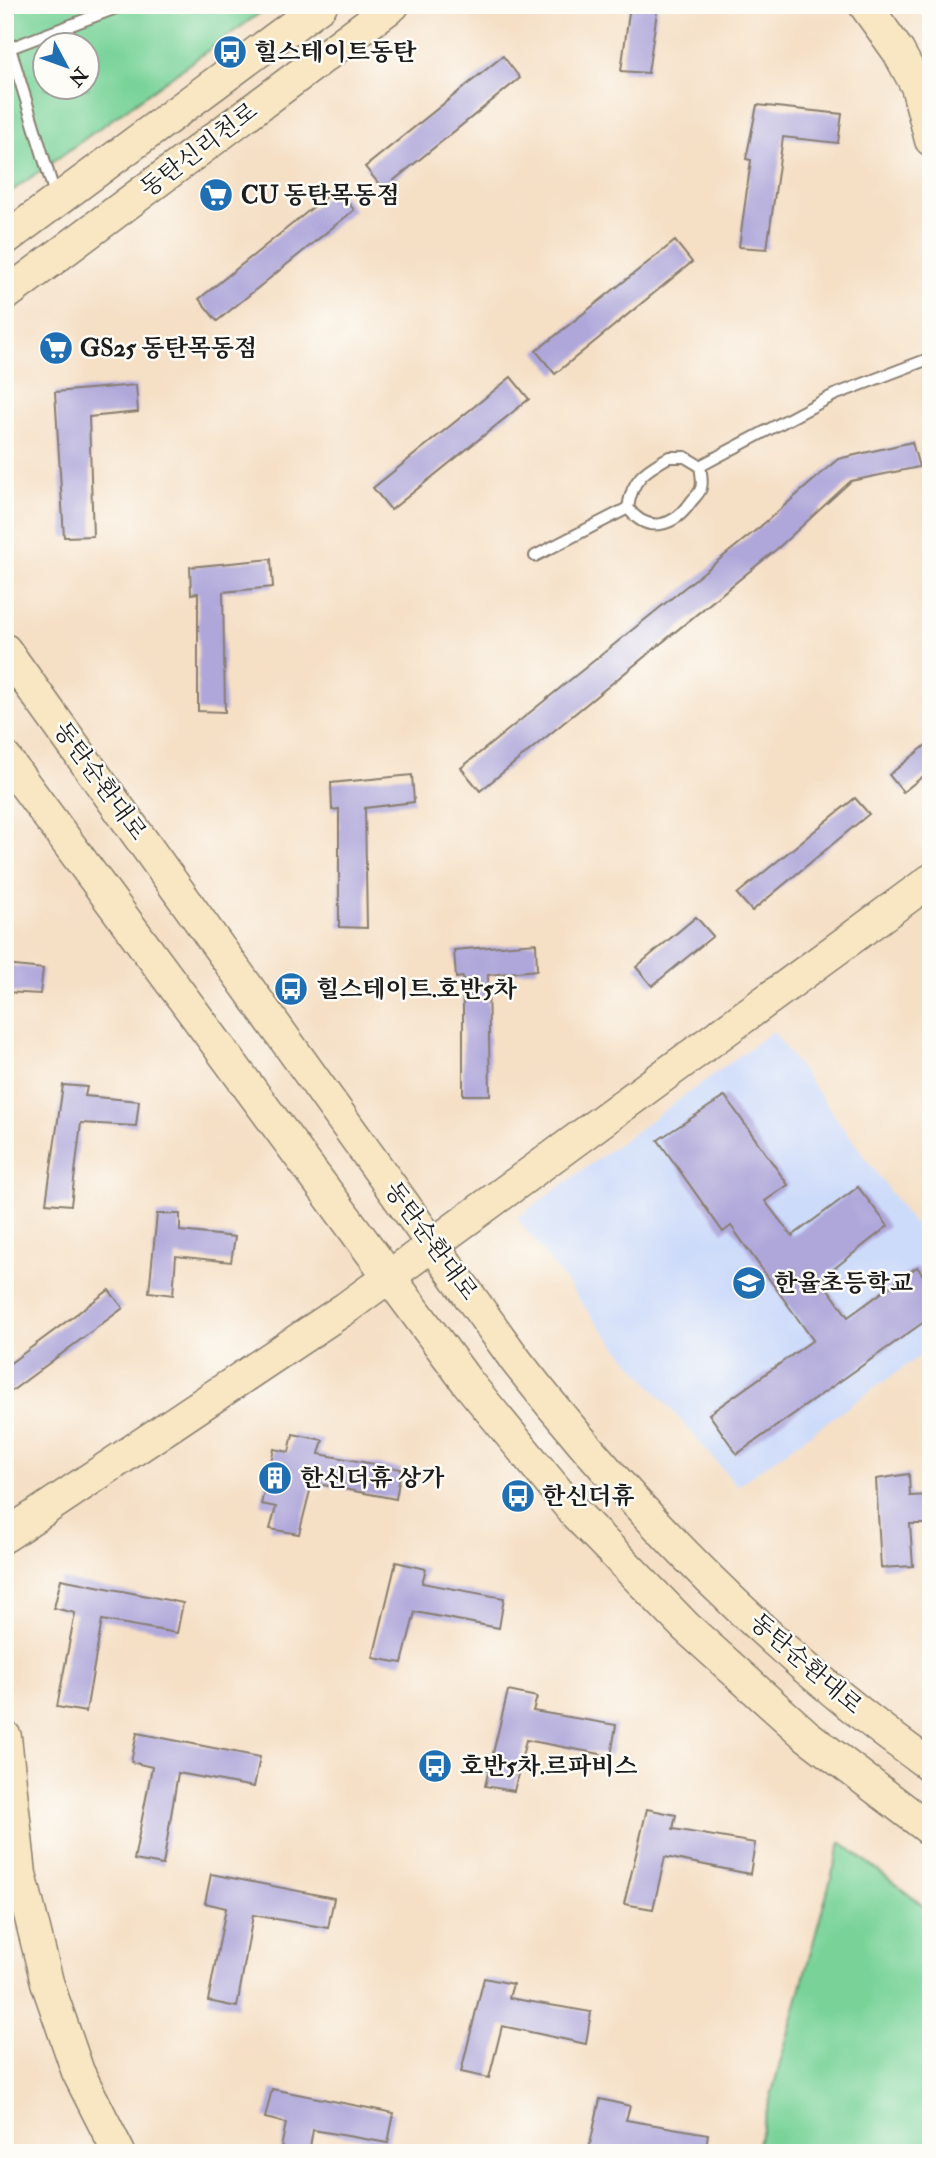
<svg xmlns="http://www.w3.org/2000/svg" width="936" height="2158" viewBox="0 0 936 2158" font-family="'IM FELL Double Pica','Noto Serif KR',serif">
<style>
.built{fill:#cddbfa}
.green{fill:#79d399;stroke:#4a785a;stroke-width:2;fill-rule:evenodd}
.building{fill:#afa7da}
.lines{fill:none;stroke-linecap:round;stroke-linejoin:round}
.lane-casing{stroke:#887e70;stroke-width:14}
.secondary-casing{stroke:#887e70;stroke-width:35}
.lane{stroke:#fff;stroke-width:10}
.secondary{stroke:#f9e7c3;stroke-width:32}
.labels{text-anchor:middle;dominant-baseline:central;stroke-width:5;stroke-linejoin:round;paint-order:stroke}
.poi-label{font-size:24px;font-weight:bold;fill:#1c1c1c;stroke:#fdfcf7;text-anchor:start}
.street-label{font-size:24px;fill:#1c1c1c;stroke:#fdfcf7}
</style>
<rect width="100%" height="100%" fill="#fdfcf7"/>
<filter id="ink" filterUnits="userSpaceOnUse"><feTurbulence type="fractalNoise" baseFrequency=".0143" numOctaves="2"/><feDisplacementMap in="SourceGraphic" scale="14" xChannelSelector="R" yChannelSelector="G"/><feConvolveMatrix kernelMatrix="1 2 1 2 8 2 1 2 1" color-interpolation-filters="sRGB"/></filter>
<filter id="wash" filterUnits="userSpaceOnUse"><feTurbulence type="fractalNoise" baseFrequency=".00686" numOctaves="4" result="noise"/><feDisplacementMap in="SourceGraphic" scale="28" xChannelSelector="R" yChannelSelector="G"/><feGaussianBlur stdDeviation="1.57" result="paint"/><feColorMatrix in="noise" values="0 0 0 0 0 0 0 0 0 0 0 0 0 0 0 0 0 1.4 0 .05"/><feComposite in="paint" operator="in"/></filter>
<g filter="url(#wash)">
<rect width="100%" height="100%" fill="#f5dfc5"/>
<polygon class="built" points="773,1031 931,1248 931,1348 737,1486 593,1318 517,1218"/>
<g class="green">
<path d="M5,5H271L5,196ZM46,46H88V88H46Z"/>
<polygon points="841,1842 931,1912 931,2153 751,2153 758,2143"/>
</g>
<g id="blocks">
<g class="building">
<polygon points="630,5 658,5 648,73 621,71"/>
<polygon points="503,56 520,78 383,189 365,167"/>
<polygon points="757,105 842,114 838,143 783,137 767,249 739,247 751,160 746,159"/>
<polygon points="337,188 354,210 217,321 199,299"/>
<polygon points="675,241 692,262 555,374 536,351"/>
<polygon points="511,377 529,399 391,510 373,488"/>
<polygon points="136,385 138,412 89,417 93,536 64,537 55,392"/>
<polygon points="912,442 919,467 851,481 778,548 480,791 461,768 761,526 838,459"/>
<polygon points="271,559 273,587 223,592 225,712 198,711 198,593 191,594 190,567"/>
<polygon points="931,741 931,770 903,792 889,775"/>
<polygon points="412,775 414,802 365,808 367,928 339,927 339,809 332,810 331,783"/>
<polygon points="855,798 869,814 752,911 737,894"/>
<polygon points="696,917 713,936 652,986 636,967"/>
<polygon points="536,943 537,970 488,975 490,1095 463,1095 463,977 456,978 454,950"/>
<polygon points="5,965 43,969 40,994 5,992"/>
<polygon points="63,1085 87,1087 85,1096 139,1101 136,1126 81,1123 71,1205 46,1203"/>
<polygon points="725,1096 788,1185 765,1201 792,1236 858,1187 888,1226 821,1279 848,1317 917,1267 931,1286 931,1317 737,1454 709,1414 813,1340 731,1226 723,1232 658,1140"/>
<polygon points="157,1214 180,1214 180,1231 235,1237 231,1262 176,1256 173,1295 149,1292"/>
<polygon points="109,1290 123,1308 5,1396 5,1367"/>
<polygon points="293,1434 323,1440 319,1454 401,1469 396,1499 312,1483 299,1534 270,1529 276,1507 261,1504 274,1449 289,1452"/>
<polygon points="909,1474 910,1496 931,1495 931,1524 910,1524 913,1566 881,1568 876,1479"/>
<polygon points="396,1562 426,1569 422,1583 504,1598 499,1628 415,1612 402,1663 373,1658"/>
<polygon points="61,1579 183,1603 177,1633 102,1620 86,1712 57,1707 75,1613 54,1608"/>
<polygon points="508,1691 537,1697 533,1711 616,1725 611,1756 526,1740 514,1791 485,1786"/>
<polygon points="137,1733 260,1757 254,1787 178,1773 163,1865 134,1860 152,1767 131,1762"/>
<polygon points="647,1809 676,1815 673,1829 755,1843 750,1874 665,1857 653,1909 624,1904"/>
<polygon points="211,1874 334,1898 328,1928 253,1915 237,2007 208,2001 226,1908 205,1903"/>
<polygon points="484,1978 513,1984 509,1998 591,2012 586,2044 502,2026 489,2078 461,2072"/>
<polygon points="272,2089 394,2113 388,2143 313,2130 309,2153 280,2153 286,2123 265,2118"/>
<polygon points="600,2099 630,2106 626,2120 708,2134 705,2153 640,2153 619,2148 618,2153 588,2153"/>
</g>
</g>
</g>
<g filter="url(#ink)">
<use href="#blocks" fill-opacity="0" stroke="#887e70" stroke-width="2"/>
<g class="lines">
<g class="lane-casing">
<g id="lane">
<polyline points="56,198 10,48 124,5"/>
<path d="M669,457H685L700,466C701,472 703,483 701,488C700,493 694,498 691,502C674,527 647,534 628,508C632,479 644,471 669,457Z"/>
<polyline points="700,466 834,395 931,358"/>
<polyline points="535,556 628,508"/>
</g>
</g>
<g class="secondary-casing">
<g id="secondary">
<polyline points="865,5 898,51 917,86 931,140"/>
<polyline points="5,239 321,5"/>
<polyline points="5,295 393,5"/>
<path d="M5,650L517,1362C636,1514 773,1654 931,1766"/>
<polyline points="5,758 468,1383 575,1513 686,1627 806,1735 931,1830"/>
<polyline points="5,1536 346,1308 931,880"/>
<polyline points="5,1737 20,1874 47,1982 78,2072 119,2153"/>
</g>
</g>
<use href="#lane" class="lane"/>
<use href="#secondary" class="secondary"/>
</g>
</g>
<defs>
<g id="bus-disc" transform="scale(1.75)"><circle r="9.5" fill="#1f6fb2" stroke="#fdfcf7"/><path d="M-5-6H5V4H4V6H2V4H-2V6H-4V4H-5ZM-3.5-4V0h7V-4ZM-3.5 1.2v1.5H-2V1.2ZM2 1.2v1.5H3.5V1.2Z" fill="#fff"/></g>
<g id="supermarket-disc" transform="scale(1.75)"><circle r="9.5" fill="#1f6fb2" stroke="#fdfcf7"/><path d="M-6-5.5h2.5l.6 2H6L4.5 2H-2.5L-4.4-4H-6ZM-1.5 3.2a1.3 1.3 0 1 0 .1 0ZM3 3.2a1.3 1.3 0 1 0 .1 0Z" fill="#fff"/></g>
<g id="school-disc" transform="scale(1.75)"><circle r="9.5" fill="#1f6fb2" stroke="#fdfcf7"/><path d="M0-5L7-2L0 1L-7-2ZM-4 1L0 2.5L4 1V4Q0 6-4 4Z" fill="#fff"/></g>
<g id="building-disc" transform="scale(1.75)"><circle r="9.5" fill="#1f6fb2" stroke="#fdfcf7"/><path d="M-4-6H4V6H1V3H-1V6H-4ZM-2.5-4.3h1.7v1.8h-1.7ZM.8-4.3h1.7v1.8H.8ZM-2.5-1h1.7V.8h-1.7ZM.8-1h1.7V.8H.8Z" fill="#fff"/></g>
</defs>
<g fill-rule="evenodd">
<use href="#bus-disc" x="230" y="52"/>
<use href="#supermarket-disc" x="216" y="195"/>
<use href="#supermarket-disc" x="56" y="348"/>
<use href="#bus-disc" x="291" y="989"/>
<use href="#school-disc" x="749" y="1283"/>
<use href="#building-disc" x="275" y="1478"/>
<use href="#bus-disc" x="518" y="1496"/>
<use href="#bus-disc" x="435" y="1766"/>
</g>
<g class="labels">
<g class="poi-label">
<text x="254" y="52">힐스테이트동탄</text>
<text x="241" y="195">CU 동탄목동점</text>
<text x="80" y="348">GS25 동탄목동점</text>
<text x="316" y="989">힐스테이트.호반5차</text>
<text x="774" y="1283">한율초등학교</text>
<text x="300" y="1478">한신더휴 상가</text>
<text x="542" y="1496">한신더휴</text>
<text x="460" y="1766">호반5차.르파비스</text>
</g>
<g class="street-label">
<text transform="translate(199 150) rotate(-37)">동탄신리천로</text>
<text transform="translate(100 781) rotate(54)">동탄순환대로</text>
<text transform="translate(431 1241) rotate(54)">동탄순환대로</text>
<text transform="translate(806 1664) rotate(41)">동탄순환대로</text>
</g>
</g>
<rect width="936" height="2158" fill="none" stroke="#fdfcf7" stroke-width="28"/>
<g transform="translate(66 66) rotate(131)"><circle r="33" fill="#fdfcf7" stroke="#a3a29f" stroke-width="2"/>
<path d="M0-5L12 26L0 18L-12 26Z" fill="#1f6fb2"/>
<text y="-10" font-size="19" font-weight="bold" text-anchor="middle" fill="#1c1c1c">N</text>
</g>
</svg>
